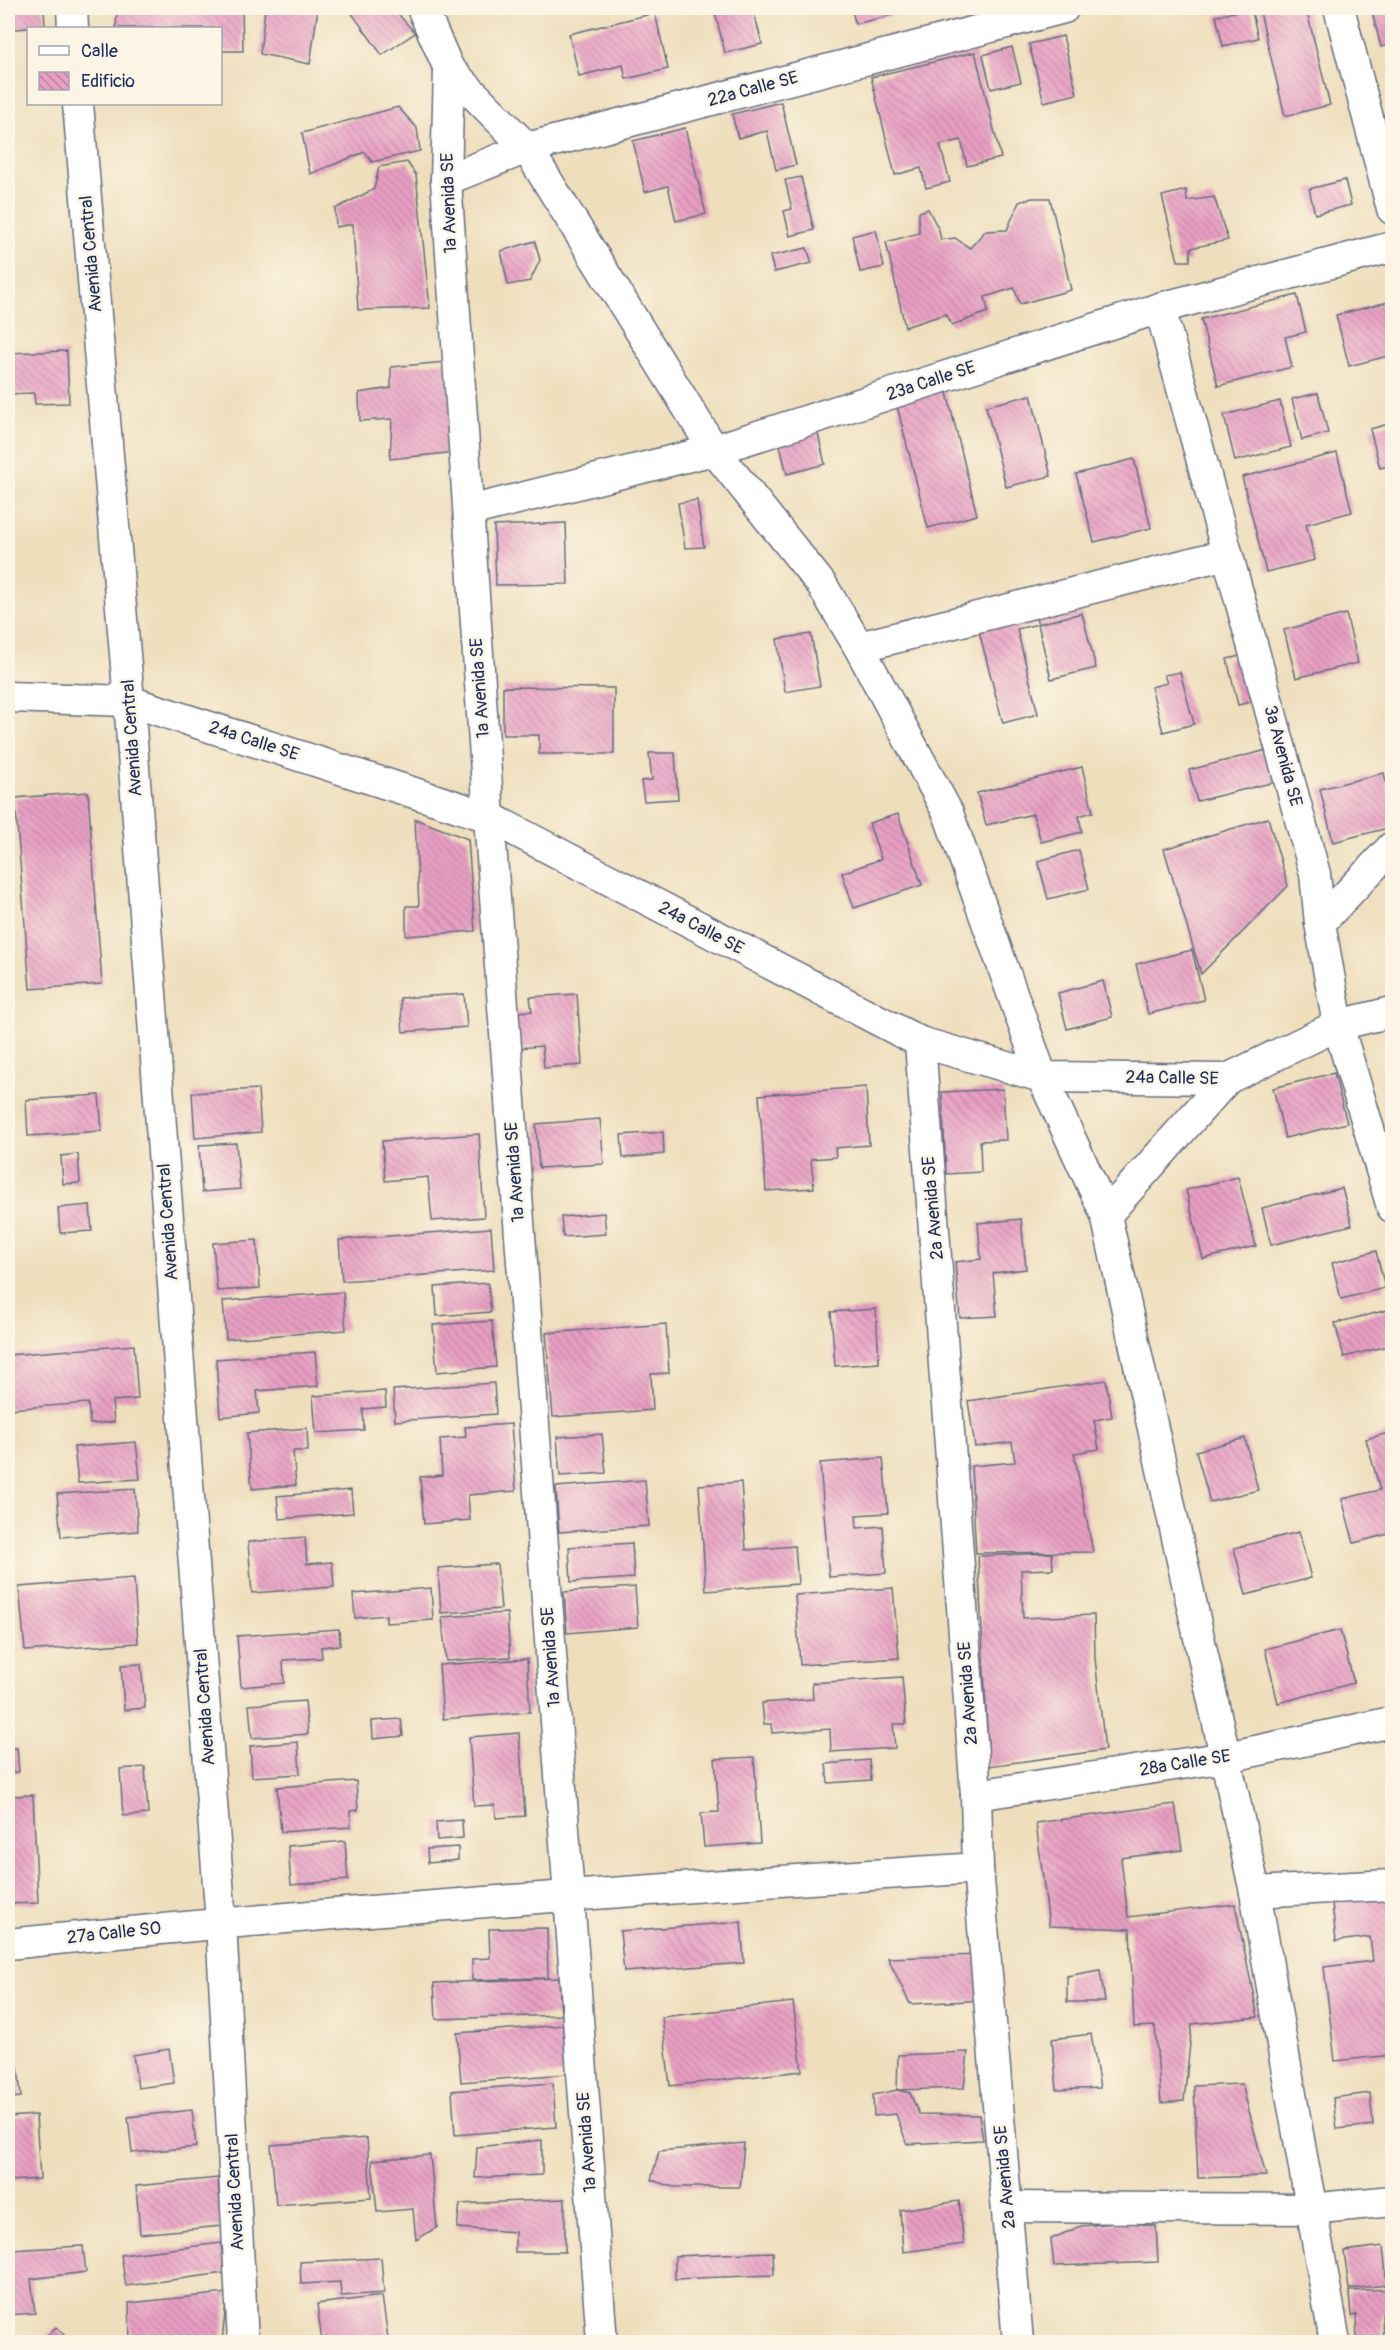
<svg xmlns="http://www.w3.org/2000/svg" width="1400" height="2350" viewBox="0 0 1400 2350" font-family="Pangolin,sans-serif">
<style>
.building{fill:url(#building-back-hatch)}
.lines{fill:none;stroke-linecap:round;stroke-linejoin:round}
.minor-casing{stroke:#656c7f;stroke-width:33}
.minor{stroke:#fff;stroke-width:30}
.labels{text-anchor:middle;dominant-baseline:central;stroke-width:5;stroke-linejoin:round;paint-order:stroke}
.street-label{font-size:18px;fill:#1b2f5e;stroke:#fcf5e5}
</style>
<defs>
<pattern id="building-back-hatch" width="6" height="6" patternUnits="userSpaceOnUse" patternTransform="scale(1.5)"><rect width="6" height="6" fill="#e99fc3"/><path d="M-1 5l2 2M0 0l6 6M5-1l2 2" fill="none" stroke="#bc82a2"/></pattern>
</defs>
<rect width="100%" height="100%" fill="#fcf5e5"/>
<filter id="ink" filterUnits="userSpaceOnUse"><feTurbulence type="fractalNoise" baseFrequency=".0167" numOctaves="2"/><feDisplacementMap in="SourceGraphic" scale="12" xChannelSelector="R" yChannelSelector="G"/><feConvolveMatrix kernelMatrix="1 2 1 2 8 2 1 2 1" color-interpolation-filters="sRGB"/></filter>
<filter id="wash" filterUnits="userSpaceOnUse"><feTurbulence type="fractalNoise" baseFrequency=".008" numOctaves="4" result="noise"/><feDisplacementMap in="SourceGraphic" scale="24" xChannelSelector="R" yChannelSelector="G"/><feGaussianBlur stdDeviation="1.35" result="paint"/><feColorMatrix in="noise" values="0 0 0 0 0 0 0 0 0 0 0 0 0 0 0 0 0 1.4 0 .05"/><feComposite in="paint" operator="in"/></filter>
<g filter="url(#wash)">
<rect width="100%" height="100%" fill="#eedebc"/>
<g id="blocks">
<g class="building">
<polygon points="8,8 44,8 45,26 8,30"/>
<polygon points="117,8 242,8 243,51 220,51 220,28 116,28"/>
<polygon points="265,8 318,8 310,64 260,54"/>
<polygon points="348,8 393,8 415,33 382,55"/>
<polygon points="714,8 753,8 762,44 725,53"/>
<polygon points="852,8 904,8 905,12 855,24"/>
<polygon points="1251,8 1258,38 1223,46 1216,16"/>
<polygon points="1259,8 1306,8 1330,105 1285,116"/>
<polygon points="1371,8 1392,8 1392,44 1381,47"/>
<polygon points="655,13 668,69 626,79 623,65 579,76 569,34"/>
<polygon points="1063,36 1077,94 1044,102 1029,44"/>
<polygon points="1012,47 1021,82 991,89 983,55"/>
<polygon points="975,52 1001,158 967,166 961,140 940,145 950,182 926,188 921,168 895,175 871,77"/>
<polygon points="781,102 796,165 776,170 767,131 738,138 732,114"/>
<polygon points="398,107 417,128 420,151 372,162 365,152 310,174 302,133"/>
<polygon points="685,128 706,214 676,221 668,186 645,192 633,141"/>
<polygon points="407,162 416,175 430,308 358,310 353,224 336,227 335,209 374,189 379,167"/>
<polygon points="801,177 814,230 790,236 784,211 792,209 785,180"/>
<polygon points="1345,180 1351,205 1315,214 1309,189"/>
<polygon points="1186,190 1187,201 1214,197 1228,240 1191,248 1190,261 1178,261 1162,196"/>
<polygon points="1032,198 1050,198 1071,290 1020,304 1014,288 985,297 988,312 952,325 946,314 905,327 886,242 919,233 919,212 928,209 939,230 941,240 955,238 970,248 985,231 1007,230 1019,202"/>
<polygon points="876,230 884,267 860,272 852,236"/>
<polygon points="535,241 540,260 530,281 508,285 501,251"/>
<polygon points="807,248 812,263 774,272 770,256"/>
<polygon points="1297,295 1306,332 1285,337 1292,367 1218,386 1201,319"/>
<polygon points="1392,301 1392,355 1349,366 1336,315"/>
<polygon points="67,351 69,403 35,404 34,393 8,394 8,353"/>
<polygon points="446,362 456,452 390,459 392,419 360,421 359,393 391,388 391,367"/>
<polygon points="946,389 977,515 928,528 896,402"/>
<polygon points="1318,393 1328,433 1302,440 1292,399"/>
<polygon points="1031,395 1051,476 1006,487 986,406"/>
<polygon points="1280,401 1291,447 1235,461 1224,415"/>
<polygon points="1392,423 1392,465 1380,468 1370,429"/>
<polygon points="816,425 825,464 787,474 777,434"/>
<polygon points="1337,453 1352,512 1306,524 1315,560 1266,572 1242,477"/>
<polygon points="1134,459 1151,528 1094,542 1076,474"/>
<polygon points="697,500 704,547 685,548 678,503"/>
<polygon points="566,523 568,584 496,585 494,526"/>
<polygon points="1032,605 1038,624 1082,613 1096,668 1051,679 1038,624 1017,629 1038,714 1003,723 976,620"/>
<polygon points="1346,614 1358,663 1296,678 1284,630"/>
<polygon points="811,634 820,686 785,692 777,639"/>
<polygon points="1249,654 1260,700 1238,705 1227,659"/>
<polygon points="1180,672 1194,724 1163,732 1151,687 1167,683 1164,675"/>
<polygon points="503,687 614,688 614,754 539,754 539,735 503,735"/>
<polygon points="1271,749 1279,781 1197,801 1189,770"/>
<polygon points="649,753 675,753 678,799 644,801 641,781 652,780"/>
<polygon points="1082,767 1093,812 1079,816 1082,832 1041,842 1033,814 986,825 977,793"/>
<polygon points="1384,773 1392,807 1392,827 1333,842 1320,789"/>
<polygon points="88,792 102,984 30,989 15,798"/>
<polygon points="898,814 922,885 854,908 842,873 881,859 869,823"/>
<polygon points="1268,818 1288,886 1201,974 1164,849"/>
<polygon points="415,819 468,839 475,931 406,936 406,906 419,906"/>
<polygon points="1079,850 1089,889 1048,899 1038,861"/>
<polygon points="1192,950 1204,1000 1148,1014 1136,964"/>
<polygon points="1103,981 1112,1017 1067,1029 1058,993"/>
<polygon points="464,994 467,1027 403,1032 400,998"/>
<polygon points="577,994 582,1065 544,1068 542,1046 518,1048 515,1012 532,1011 530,997"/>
<polygon points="1334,1073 1347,1123 1285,1138 1273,1088"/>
<polygon points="866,1087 869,1145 835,1148 836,1157 811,1159 814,1188 766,1191 759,1095"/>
<polygon points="258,1089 261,1132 195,1138 192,1093"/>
<polygon points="1003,1089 1006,1140 980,1141 981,1172 946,1174 942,1092"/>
<polygon points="99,1095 102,1131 28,1136 26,1100"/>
<polygon points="600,1119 604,1164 539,1168 536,1124"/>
<polygon points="663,1132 664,1154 623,1158 621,1135"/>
<polygon points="479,1134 484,1217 432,1221 428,1177 385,1181 382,1141"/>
<polygon points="236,1143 240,1189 202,1192 199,1145"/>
<polygon points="78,1154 80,1183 63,1184 61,1156"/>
<polygon points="1238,1177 1256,1246 1203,1259 1186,1190"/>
<polygon points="1342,1188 1352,1225 1271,1245 1262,1208"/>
<polygon points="90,1205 92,1231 60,1233 58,1208"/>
<polygon points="604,1213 606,1234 563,1237 561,1217"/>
<polygon points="1021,1219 1026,1269 993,1273 997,1316 960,1318 955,1262 981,1259 978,1223"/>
<polygon points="491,1228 494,1270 342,1281 339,1240"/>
<polygon points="257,1240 260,1288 217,1291 213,1243"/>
<polygon points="1376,1251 1385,1288 1341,1299 1332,1263"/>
<polygon points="488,1283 491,1312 437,1316 435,1287"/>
<polygon points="343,1292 346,1330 226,1339 223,1301"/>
<polygon points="876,1309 879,1363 835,1366 831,1312"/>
<polygon points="1392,1309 1392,1345 1344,1357 1335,1323"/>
<polygon points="492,1321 496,1367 437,1372 433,1325"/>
<polygon points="666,1324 669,1373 651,1374 653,1410 553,1417 546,1333"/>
<polygon points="134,1345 138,1399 112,1401 114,1422 90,1424 88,1403 8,1409 8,1355"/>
<polygon points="315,1352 318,1386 257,1391 259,1413 220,1417 216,1359"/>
<polygon points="1106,1380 1112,1417 1094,1420 1099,1449 1074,1453 1093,1552 976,1553 971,1466 1015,1462 1012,1442 975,1447 968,1401"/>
<polygon points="494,1383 496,1414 395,1421 393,1390"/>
<polygon points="385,1391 386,1407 363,1409 364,1430 316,1433 313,1396"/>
<polygon points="511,1424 516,1491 468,1495 470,1520 424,1524 420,1477 442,1475 440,1439 466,1437 465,1427"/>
<polygon points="307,1428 308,1451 293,1451 296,1485 252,1489 247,1433"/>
<polygon points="1392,1432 1392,1533 1354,1543 1342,1499 1380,1490 1366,1439"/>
<polygon points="602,1434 606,1473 560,1476 557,1437"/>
<polygon points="1245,1438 1258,1490 1210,1502 1196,1451"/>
<polygon points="136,1442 140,1479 78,1483 74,1447"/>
<polygon points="883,1458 888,1513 856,1515 857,1528 883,1526 886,1573 829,1577 820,1463"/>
<polygon points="645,1480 649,1526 559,1532 556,1487"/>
<polygon points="741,1482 746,1550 795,1546 798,1584 706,1591 699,1485"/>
<polygon points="135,1489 138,1531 61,1537 57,1494"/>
<polygon points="351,1490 353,1513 279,1519 277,1496"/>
<polygon points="1299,1532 1311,1578 1246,1595 1234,1548"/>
<polygon points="305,1537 307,1564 332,1562 334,1587 252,1593 248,1542"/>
<polygon points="632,1543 634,1578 571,1582 569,1547"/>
<polygon points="1052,1553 1053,1569 1021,1570 1023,1618 1094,1615 1095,1658 1105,1750 989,1766 978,1556"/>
<polygon points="497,1564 501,1609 441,1613 438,1568"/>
<polygon points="134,1578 138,1643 25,1651 19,1587"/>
<polygon points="635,1587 638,1627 567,1633 564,1592"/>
<polygon points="431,1588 433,1620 386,1623 386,1615 355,1618 353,1594"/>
<polygon points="893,1588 899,1658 800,1665 795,1595"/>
<polygon points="507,1613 510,1657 446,1661 442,1617"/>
<polygon points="339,1629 340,1645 321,1647 322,1658 283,1660 284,1683 241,1687 237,1636"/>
<polygon points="1340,1630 1354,1683 1278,1703 1265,1649"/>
<polygon points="527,1659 530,1712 443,1719 439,1665"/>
<polygon points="141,1664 145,1708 124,1710 121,1665"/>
<polygon points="902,1677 906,1724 893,1724 895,1748 831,1752 830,1729 772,1733 771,1724 764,1724 762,1703 813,1699 812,1683"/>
<polygon points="305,1701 308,1734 252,1738 249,1705"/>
<polygon points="401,1719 403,1736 373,1739 372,1721"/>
<polygon points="519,1733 525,1816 496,1818 495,1805 474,1806 469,1737"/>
<polygon points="298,1742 300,1774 252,1777 250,1746"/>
<polygon points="8,1748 17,1748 19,1772 8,1773"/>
<polygon points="754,1757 760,1843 704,1847 701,1813 719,1812 715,1759"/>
<polygon points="869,1760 871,1780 828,1783 826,1764"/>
<polygon points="145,1767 148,1814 123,1816 120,1769"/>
<polygon points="356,1781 358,1810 350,1811 351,1827 281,1832 277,1787"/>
<polygon points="33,1795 38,1903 8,1904 8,1796"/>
<polygon points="1175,1804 1182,1850 1121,1858 1128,1917 1235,1904 1258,2017 1192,2024 1184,2101 1161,2103 1155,2026 1134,2027 1130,1929 1049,1926 1036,1823"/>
<polygon points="462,1820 463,1838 437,1840 436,1822"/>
<polygon points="345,1841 348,1880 291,1885 288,1846"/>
<polygon points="458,1847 458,1860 428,1863 427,1849"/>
<polygon points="1392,1896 1392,2055 1335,2061 1324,1967 1373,1961 1370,1937 1336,1941 1332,1903"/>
<polygon points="741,1922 744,1963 624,1972 620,1931"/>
<polygon points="547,1928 548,1978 472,1980 472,1959 490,1958 489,1929"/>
<polygon points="981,1955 986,2000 910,2004 888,1958"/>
<polygon points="1100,1970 1105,2002 1067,2002 1067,1976"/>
<polygon points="559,1978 561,2015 436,2019 434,1983"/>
<polygon points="793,2002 802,2071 670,2086 662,2017"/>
<polygon points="563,2025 567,2074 461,2082 457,2033"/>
<polygon points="1091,2034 1100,2088 1057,2090 1052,2039"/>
<polygon points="169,2049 174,2083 138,2088 133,2055"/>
<polygon points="968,2052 964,2088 897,2090 898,2055"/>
<polygon points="18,2067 21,2097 8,2098 8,2068"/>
<polygon points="553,2083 556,2127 455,2135 452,2091"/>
<polygon points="1242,2084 1266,2176 1198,2178 1194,2086"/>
<polygon points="897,2090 910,2093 919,2114 979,2115 983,2140 907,2144 896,2114 874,2116 873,2095"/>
<polygon points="1370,2093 1373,2125 1337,2129 1333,2098"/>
<polygon points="192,2110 196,2147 132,2153 128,2117"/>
<polygon points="36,2115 40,2179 8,2181 8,2117"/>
<polygon points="367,2138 371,2198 276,2205 271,2145"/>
<polygon points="542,2140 542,2175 475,2178 477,2147"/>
<polygon points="744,2143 740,2187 674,2187 651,2180 659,2151"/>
<polygon points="430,2155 437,2227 416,2240 413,2209 377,2212 372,2160"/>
<polygon points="218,2178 222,2226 140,2234 136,2186"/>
<polygon points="565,2199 565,2252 515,2252 515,2232 457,2228 460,2204"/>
<polygon points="959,2201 964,2244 903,2252 900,2210"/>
<polygon points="1127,2222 1156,2226 1158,2262 1054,2266 1051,2239 1081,2226"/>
<polygon points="221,2243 224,2273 126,2286 121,2255"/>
<polygon points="83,2246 86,2272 31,2279 35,2313 8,2315 8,2250"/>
<polygon points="1383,2246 1387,2285 1349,2289 1344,2251"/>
<polygon points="773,2252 774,2275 675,2279 675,2256"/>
<polygon points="381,2258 384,2293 341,2296 340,2282 301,2284 300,2262"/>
<polygon points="1392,2289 1392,2314 1382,2315 1383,2342 1357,2342 1356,2315 1351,2316 1349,2291"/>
<polygon points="227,2293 222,2342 130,2342 129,2303"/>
<polygon points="382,2296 388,2338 402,2342 322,2342 317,2304"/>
<polygon points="56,2327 71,2342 41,2342"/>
</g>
</g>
</g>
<g filter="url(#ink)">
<use href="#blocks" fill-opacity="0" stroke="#656c7f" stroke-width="1.5"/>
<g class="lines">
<g class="minor-casing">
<g id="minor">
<polyline points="72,8 73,28"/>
<polyline points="422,8 449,69 446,180 489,817 602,2342"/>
<polyline points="1339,8 1392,209"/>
<polyline points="449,69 527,148 714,450 822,585 859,647 948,813 1042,1077 1106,1215 1255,1892 1335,2342"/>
<polyline points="78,104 129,701 221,1922 243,2342"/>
<polyline points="446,180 527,148 1064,8"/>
<polyline points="1160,308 1315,874 1320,923 1338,1025 1392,1207"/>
<polyline points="469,511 714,450 1160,308 1392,247"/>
<polyline points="859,647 1227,554"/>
<polyline points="8,697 129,701 489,817 920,1042 1042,1077 1227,1079 1338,1025 1392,1012"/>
<polyline points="1320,923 1392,847"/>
<polyline points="920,1042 976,1795 978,1868 1018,2342"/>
<polyline points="1106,1215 1227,1079"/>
<polyline points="976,1795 1227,1757 1392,1722"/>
<polyline points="1255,1892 1392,1885"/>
<path d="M8,1944C330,1911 654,1889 978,1868"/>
<polyline points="1007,2207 1310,2209 1392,2201"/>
</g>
</g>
<use href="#minor" class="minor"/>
</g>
</g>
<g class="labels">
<g class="street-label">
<text transform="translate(753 89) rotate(-15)">22a Calle SE</text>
<text transform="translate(449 203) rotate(-92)">1a Avenida SE</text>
<text transform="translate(91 254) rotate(-95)">Avenida Central</text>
<text transform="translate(931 381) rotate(-18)">23a Calle SE</text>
<text transform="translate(480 688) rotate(-94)">1a Avenida SE</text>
<text transform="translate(132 738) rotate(-94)">Avenida Central</text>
<text transform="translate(254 741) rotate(18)">24a Calle SE</text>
<text transform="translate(1283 756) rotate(75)">3a Avenida SE</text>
<text transform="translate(701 928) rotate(28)">24a Calle SE</text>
<text transform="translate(1172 1078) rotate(1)">24a Calle SE</text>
<text transform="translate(515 1172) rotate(-94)">1a Avenida SE</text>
<text transform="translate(933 1208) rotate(-95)">2a Avenida SE</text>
<text transform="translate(168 1222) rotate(-94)">Avenida Central</text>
<text transform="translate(551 1657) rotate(-94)">1a Avenida SE</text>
<text transform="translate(968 1693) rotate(-94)">2a Avenida SE</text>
<text transform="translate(205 1707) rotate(-94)">Avenida Central</text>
<text transform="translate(1185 1763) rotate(-9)">28a Calle SE</text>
<text transform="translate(114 1933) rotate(-6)">27a Calle SO</text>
<text transform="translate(587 2142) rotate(-94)">1a Avenida SE</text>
<text transform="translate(1005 2177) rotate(-95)">2a Avenida SE</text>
<text transform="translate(235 2192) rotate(-93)">Avenida Central</text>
</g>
</g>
<rect width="1400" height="2350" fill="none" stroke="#fcf5e5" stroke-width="30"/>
<rect x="27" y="27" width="195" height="78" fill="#fcf5e5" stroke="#a2a6af" stroke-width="1.5"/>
<rect x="39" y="46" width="30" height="9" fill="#ffffff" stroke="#a2a6af" stroke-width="1.5"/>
<text x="81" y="57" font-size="18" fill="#1b2f5e">Calle</text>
<rect x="39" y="72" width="30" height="18" fill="url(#building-back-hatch)" stroke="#a2a6af" stroke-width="1.5"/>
<text x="81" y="87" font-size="18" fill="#1b2f5e">Edificio</text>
</svg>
